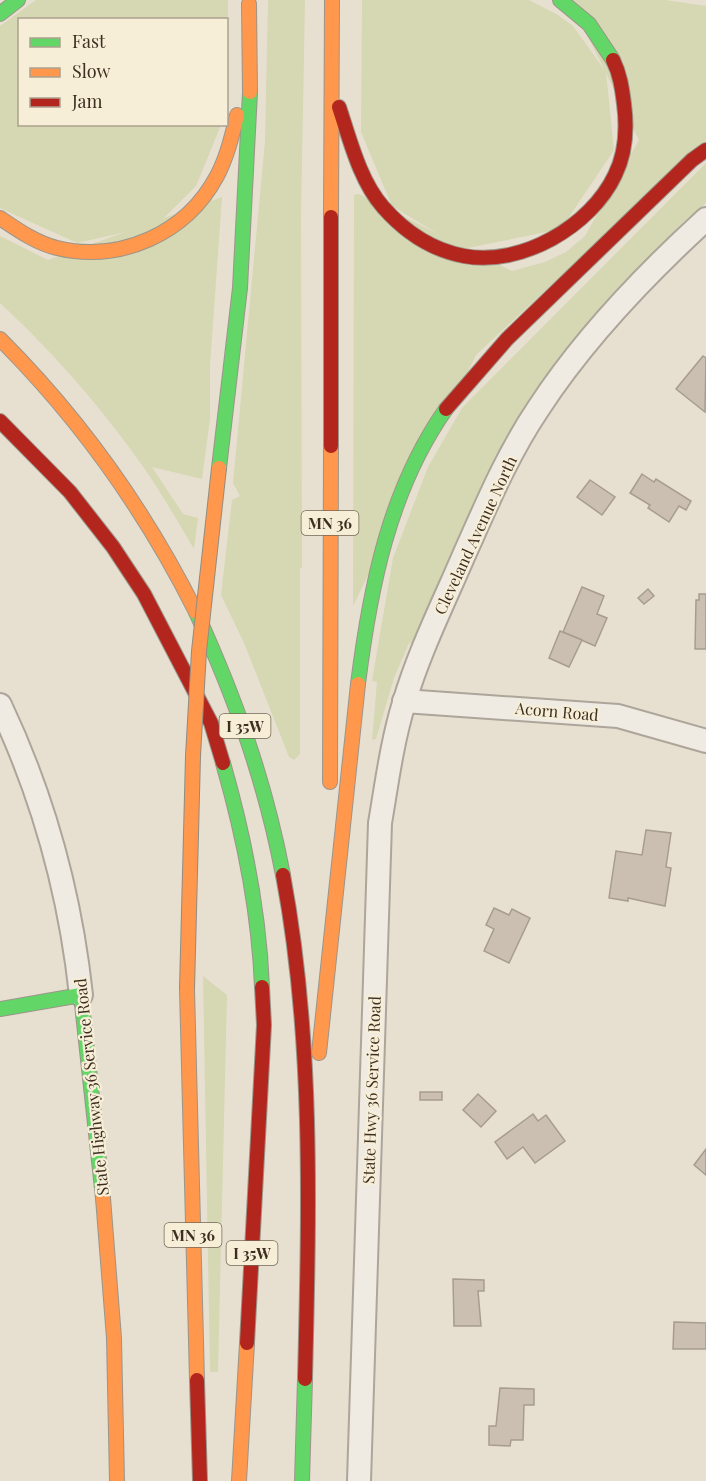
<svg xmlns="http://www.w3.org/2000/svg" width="706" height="1481" viewBox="0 0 706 1481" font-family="'Playfair Display',serif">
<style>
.green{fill:#d6d7b3}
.building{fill:#cbbfb2;stroke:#a89c90;stroke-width:1.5}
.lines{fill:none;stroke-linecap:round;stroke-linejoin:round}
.street-casing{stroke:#ada599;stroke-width:26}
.fast-casing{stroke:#9c958a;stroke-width:16}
.slow-casing{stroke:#9c958a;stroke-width:16}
.jam-casing{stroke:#9c958a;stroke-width:16}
.street{stroke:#efebe3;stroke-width:22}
.fast{stroke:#63d668;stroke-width:14}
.slow{stroke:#ff974d;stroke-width:14}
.jam{stroke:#b3261e;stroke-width:14}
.slow-bridge-casing{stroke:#928b80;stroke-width:16;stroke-linecap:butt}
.slow-bridge{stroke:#ff974d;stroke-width:14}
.labels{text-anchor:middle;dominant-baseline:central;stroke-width:4.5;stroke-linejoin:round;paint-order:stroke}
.shield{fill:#f7eed8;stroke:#756857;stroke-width:1.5}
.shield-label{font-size:15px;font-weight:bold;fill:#3d2e20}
.street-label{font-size:16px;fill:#3d2e20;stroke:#f7eed8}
</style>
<rect width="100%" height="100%" fill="#e7e0d1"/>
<g class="green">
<polygon points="36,0 228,0 227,88 226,20 20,20 20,124 221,125 196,186 157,225 77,243 0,208 0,26"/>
<polygon points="268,0 305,0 301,214 302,568 300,568 300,754 294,760 289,757 244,643 221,595 232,500 240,496 233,483 265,141"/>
<polygon points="362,0 529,0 558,15 573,26 606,72 614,150 561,229 463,249 392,206 361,132"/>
<polygon points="570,0 665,0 706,6 706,141 476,355 353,606 354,195 359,194 512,271 545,262 566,252 585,236 639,140"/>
<polygon points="706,163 706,203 683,222 630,278 566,349 537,389 509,436 413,644 409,643 394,678 376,739 372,740 377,682 372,681 393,558 428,467 462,408"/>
<path d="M222,197L210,366V419L202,479L152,467L183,514L198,518L194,549C178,522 162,494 144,468C103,409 53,352 0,303V236L48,260Z"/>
<polygon points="203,976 227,995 218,1372 210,1372"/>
</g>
<g class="building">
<polygon points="703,356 706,358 705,412 676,389"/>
<polygon points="642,474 654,482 656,479 691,501 686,510 679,506 669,522 648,508 650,505 630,493"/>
<polygon points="590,480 615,497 602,515 577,497"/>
<polygon points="582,587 604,596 597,614 607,618 595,646 563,632"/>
<polygon points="648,589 654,596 644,604 638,598"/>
<polygon points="699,594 706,594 706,649 695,649 696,600 699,600"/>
<polygon points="560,631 582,640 569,667 549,658"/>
<polygon points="646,830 671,833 666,867 671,868 665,906 628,898 628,901 609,898 616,851 642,855"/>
<polygon points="494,908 509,915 512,909 530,918 509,963 484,951 494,929 486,925"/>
<rect x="420" y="1092" width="22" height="8"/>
<polygon points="478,1094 496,1111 481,1127 463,1110"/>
<polygon points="533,1114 538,1121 546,1115 565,1141 535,1163 523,1147 507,1159 495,1142"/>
<polygon points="706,1149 706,1175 694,1165"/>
<polygon points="453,1279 484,1280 484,1291 478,1291 481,1326 454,1326"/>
<polygon points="674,1322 706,1323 706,1349 673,1349"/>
<polygon points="500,1388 534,1389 534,1405 524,1405 523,1440 511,1440 510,1446 489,1445 489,1426 496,1426"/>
</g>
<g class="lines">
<g class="street-casing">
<g id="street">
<polyline points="404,701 618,716 706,741"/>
<path d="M0,705C44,798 70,893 81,995"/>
<path d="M359,1481L380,823C387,782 392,742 404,703C419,652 443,604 464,555C486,506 507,455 538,409C582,341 646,274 706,219"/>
</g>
</g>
<g class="fast-casing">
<g id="fast">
<polyline points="560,0 589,24 613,60"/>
<polyline points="0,14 18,0"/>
<polyline points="219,468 240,288 250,92"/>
<path d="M196,612C236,700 265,781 283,875"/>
<path d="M358,684C370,588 389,490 446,409"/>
<path d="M223,763C244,836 259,910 262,987"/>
<polyline points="0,1009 81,995 103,1198"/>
<polyline points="302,1481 305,1379"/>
</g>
</g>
<g class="slow-casing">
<g id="slow">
<polyline points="249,4 250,92"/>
<polyline points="331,217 332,0"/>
<path d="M0,218C18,230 36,243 57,248C120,263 186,234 217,176C227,157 232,136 237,115"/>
<path d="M0,339C81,420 145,510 196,612"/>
<polyline points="330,782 331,446"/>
<polyline points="187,989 197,1380"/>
<polyline points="319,1053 358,684"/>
<polyline points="103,1198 114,1338 117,1481"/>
<polyline points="239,1481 247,1343"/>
</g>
</g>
<g class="jam-casing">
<g id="jam">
<path d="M339,107C350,140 360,181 383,207C404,231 432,250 464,256C521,267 591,226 615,175C626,153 627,127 624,104C622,88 620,74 613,60"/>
<polyline points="446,409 507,339 692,160 706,150"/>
<polyline points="0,421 70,492 113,547 144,594 211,723 223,763"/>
<polyline points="331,446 331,217"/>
<path d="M283,875C314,1040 309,1211 305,1379"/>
<polyline points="247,1343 264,1025 262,987"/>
<polyline points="197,1380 200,1481"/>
</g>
</g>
<use href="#street" class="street"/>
<use href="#fast" class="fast"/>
<use href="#slow" class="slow"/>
<use href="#jam" class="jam"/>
<g class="slow-bridge-casing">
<polyline id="slow-bridge" points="187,989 193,756 199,651 219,468"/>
</g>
<use href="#slow-bridge" class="slow-bridge"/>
</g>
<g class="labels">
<g class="shield">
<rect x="301.5" y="511" width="57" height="24" rx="4.5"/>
<rect x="219.5" y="714" width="51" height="24" rx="4.5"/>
<rect x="164.5" y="1223" width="57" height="24" rx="4.5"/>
<rect x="226.5" y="1241" width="51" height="24" rx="4.5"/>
</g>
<g class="shield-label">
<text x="330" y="523">MN 36</text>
<text x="245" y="726">I 35W</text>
<text x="193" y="1235">MN 36</text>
<text x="252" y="1253">I 35W</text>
</g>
<g class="street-label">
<text transform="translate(475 535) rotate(-65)">Cleveland Avenue North</text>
<text transform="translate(557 711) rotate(5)">Acorn Road</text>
<text transform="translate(91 1087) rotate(-96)">State Highway 36 Service Road</text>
<text transform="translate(371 1090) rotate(-88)">State Hwy 36 Service Road</text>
</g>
</g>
<rect x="18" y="18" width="210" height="108" fill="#f7eed8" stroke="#ada18e" stroke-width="1.5"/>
<rect x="30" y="38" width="30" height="9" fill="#63d668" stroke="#ada18e" stroke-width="1.5"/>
<text x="72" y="48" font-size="18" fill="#3d2e20">Fast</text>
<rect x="30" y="68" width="30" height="9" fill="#ff974d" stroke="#ada18e" stroke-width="1.5"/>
<text x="72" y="78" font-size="18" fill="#3d2e20">Slow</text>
<rect x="30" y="98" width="30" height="9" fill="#b3261e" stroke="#ada18e" stroke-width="1.5"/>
<text x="72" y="108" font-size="18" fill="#3d2e20">Jam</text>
</svg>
